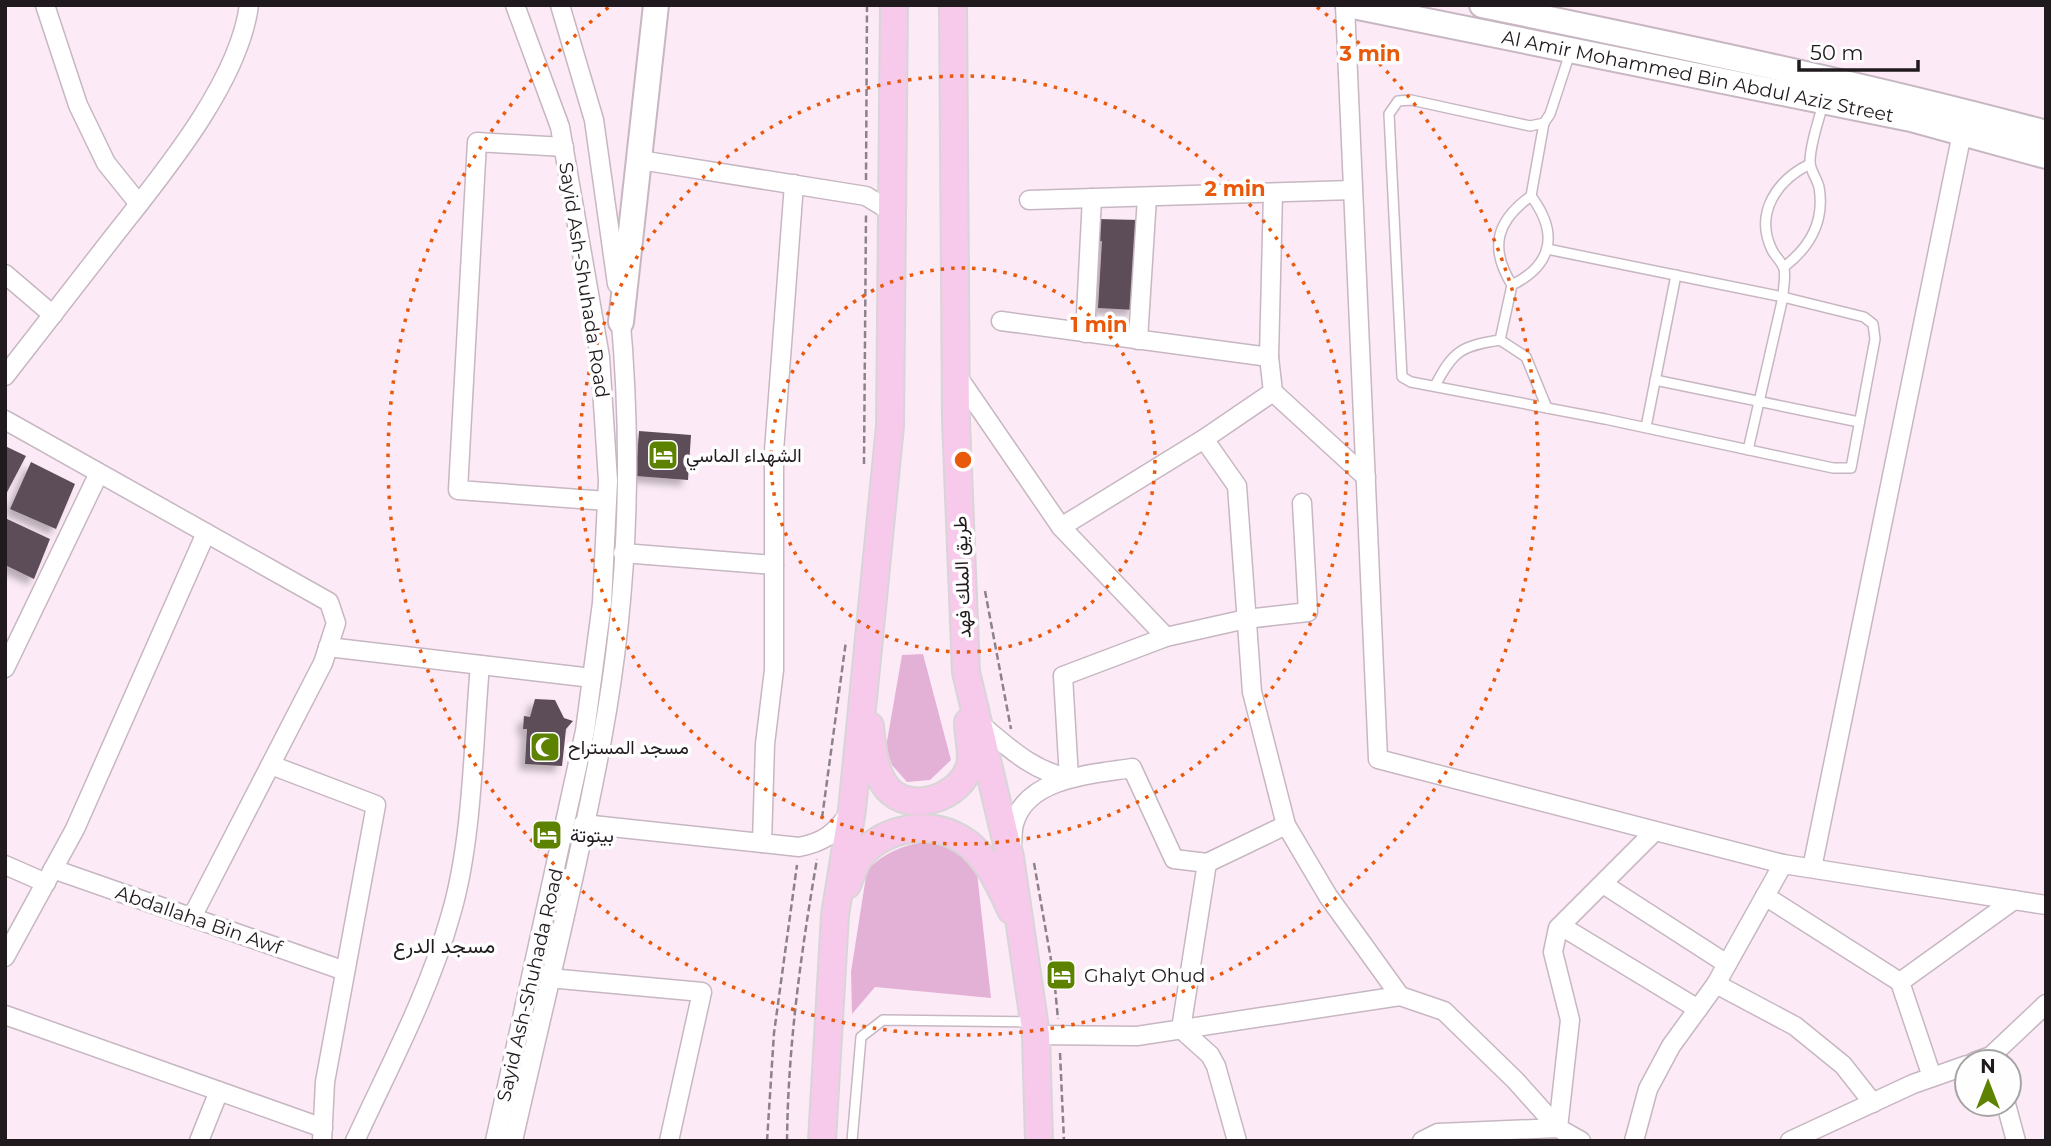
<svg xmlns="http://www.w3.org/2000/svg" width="2051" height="1146" viewBox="0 0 2051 1146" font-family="Montserrat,Vazirmatn,sans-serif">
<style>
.green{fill:#e4b1d6}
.building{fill:#5d4e58;filter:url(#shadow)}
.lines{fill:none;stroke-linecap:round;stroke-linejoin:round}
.lane-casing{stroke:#c7b7c2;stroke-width:12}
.street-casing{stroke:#c7b7c2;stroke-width:21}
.secondary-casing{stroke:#c7b7c2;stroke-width:28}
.primary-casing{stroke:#d7d6d6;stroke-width:30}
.path{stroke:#8d828a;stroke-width:2.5;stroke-dasharray:7 3.5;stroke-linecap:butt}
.lane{stroke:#fff;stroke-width:9}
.street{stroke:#fff;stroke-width:18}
.secondary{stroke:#fff;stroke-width:24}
.primary{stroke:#f7caeb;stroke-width:26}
.ring{fill:none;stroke:#e8590c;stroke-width:3.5;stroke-dasharray:3.5 7}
.labels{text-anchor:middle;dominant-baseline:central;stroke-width:7;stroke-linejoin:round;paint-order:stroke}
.street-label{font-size:19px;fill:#201a1e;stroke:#fefefe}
.poi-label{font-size:19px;fill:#201a1e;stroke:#fefefe;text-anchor:start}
.neighbourhood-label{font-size:21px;fill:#201a1e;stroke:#fefefe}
.centre{fill:#e8590c;stroke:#fefefe;stroke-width:3.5}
.ring-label{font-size:21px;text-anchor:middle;font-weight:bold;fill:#e8590c;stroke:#fefefe;stroke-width:7;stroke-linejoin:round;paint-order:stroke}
</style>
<defs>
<filter id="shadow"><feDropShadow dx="-6" dy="6" stdDeviation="3.5" flood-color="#0004"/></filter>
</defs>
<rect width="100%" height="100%" fill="#fcebf7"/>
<g class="green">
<polygon points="923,654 951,760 930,780 907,782 892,765 886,747 902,655"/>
<path d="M934,841L961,854L977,873L991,998L875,987L852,1014L851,972L867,870C886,851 908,843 934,841Z"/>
</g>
<g class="building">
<polygon points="1097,219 1139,220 1135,310 1098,308 1102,241 1096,242"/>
<polygon points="639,431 691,435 688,480 636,476"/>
<polygon points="5,446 26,456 5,496"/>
<polygon points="31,462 75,484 56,529 10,509"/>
<polygon points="5,518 50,539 34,579 5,565"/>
<polygon points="535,699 555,700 564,718 573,721 566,729 562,766 525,764 527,729 523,729 524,716 530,717"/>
</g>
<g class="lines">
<g class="lane-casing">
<g id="lane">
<path d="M1571,50L1550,114L1544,123L1530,126L1411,100L1398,101L1389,114L1402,377L1411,382L1605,419L1833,468H1851L1875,339L1873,324L1864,317L1783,297C1783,288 1786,277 1784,269C1782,262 1775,256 1772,250C1754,213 1777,180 1810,164"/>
<polyline points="1547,249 1783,297 1748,450"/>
<path d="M1784,267C1810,247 1825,222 1819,187C1817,179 1810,170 1810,162C1810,143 1819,121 1823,103"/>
<path d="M1512,285C1554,264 1558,232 1531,196"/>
<path d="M1500,340L1512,285C1489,248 1496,221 1531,196L1544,123"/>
<polyline points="1655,380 1859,422"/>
<path d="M1435,386C1453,351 1461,346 1500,340L1526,357L1547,408"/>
<polyline points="1646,427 1676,275"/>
<polyline points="852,1141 861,1037 883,1020 1032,1022"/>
</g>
</g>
<g class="street-casing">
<g id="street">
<polyline points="45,5 78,105 106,163 139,204"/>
<polyline points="560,5 594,120 617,284"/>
<polyline points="1345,5 1378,759 1783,864 2046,905"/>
<polyline points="564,147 477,142 458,490 607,501"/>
<polyline points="640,160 866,196 892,212"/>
<polyline points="1029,200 1353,190"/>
<polyline points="5,274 53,315"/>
<polyline points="1001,321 1269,357"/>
<polyline points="1085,333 1092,198"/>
<polyline points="1138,340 1147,197"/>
<polyline points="956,374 1061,527 1166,637"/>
<path d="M5,376C41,330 77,284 113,237C161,176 239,83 249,5"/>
<polyline points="1273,392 1366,477"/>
<polyline points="5,420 329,602 336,623 323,663 192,917"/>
<polyline points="1204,439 1237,486 1252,692 1286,825 1328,896 1400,996"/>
<polyline points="1061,527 1204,439 1273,392 1269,357 1273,193"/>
<polyline points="623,553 774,565"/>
<polyline points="328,647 592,678"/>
<polyline points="5,668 99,473"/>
<path d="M979,723C1008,747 1032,771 1069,778"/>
<polyline points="271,765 376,805 325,1082 322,1141"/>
<polyline points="1069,778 1063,676 1166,637 1246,619 1308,612 1302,503"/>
<path d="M583,824L799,847C824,842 834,834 849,814"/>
<polyline points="762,843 765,744 774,670 774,451 794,184"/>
<path d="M1012,843C1013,836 1012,828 1015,821C1029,777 1094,774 1132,768L1174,859L1207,863"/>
<polyline points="5,865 46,883"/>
<polyline points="1812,868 1962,133"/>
<polyline points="53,869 345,971"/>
<polyline points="1603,884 1727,964"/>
<polyline points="1765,896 1900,982 1932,1077"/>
<polyline points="1561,926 1698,1009"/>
<polyline points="5,957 75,829 206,533"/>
<polyline points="549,978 702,992 669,1141"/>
<polyline points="1900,982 2014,900"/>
<polyline points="1716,984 1795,1026 1843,1065 1873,1103"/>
<polyline points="5,1015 323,1128"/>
<polyline points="1036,1035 1137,1036 1400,996 1444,1011 1515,1080 1558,1128 1581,1141"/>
<polyline points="1974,1062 1991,1056 2046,1004"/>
<polyline points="2006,1104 2016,1141"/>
<polyline points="199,1141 219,1091"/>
<path d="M355,1141C389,1067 429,993 451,914C473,839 473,743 480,665"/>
<polyline points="495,1141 585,731 602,603 608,481 600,357 560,127 515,5"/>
<path d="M513,1141C543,1007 577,873 602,739C628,599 633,453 620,312"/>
<polyline points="1237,1141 1216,1066 1210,1055 1181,1029 1207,863 1286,825"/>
<polyline points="1422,1141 1438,1133 1558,1128 1570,1020 1553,952 1558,928 1655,831"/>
<polyline points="1634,1141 1648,1089 1671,1046 1716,984 1783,864"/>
<polyline points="1790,1141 1913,1084 1967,1065"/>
</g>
</g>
<g class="secondary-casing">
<g id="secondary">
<path id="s1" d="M1348,5L1911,119L2046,156"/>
<path d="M1482,5C1671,44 1859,83 2046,133"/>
<polyline points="621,322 656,5"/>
</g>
</g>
<g class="primary-casing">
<g id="primary">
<polyline points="953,5 956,421 966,672 1010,857 1036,1035 1039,1141"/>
<path d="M870,726C872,746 874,772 887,788C910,815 961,798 970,765C973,754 968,735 968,722"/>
<path d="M847,885C851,876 854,863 861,855C886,827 930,819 963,840C986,854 1000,886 1011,910"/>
<polyline points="822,1141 835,915 852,810 890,426 894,5"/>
</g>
</g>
<g class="path">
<polyline points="866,180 867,5"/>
<polyline points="864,464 866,215"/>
<polyline points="985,591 1011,729"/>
<polyline points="822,818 846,641"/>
<polyline points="1034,863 1054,977 1058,1019"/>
<polyline points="1060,1053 1064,1141"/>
<polyline points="767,1141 774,1033 797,865"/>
<path d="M787,1141C788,1045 801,953 817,859"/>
</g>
<use href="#lane" class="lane"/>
<use href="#street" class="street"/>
<use href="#secondary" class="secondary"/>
<use href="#primary" class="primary"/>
</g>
<g class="ring">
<circle cx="963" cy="460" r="192"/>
<circle cx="963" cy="460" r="384"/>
<path d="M1317 7A575 575 0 1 1 609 7"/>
</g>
<defs>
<g id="hotel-square" transform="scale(1.575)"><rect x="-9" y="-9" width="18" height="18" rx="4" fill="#5d8200" stroke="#fefefe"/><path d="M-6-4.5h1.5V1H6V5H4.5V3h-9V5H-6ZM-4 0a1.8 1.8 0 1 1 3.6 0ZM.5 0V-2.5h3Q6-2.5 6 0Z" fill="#fff"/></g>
<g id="mosque-square" transform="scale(1.575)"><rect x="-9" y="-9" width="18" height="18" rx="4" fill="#5d8200" stroke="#fefefe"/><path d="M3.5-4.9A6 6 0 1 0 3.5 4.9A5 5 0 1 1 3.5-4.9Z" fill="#fff"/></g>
</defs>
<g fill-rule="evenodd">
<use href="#hotel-square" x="663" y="455"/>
<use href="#mosque-square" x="545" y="747"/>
<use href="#hotel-square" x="547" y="835"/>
<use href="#hotel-square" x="1061" y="975"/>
</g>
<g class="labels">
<g class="street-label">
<text stroke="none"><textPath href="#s1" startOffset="357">Al Amir Mohammed Bin Abdul Aziz Street</textPath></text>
<text transform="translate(584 280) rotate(81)">Sayid Ash-Shuhada Road</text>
<text transform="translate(962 577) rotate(-92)">طريق الملك فهد</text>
<text transform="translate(199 920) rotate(19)">Abdallaha Bin Awf</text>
<text transform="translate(530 985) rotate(-77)">Sayid Ash-Shuhada Road</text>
</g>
<g class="poi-label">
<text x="686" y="455">الشهداء الماسي</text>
<text x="568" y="747">مسجد المستراح</text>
<text x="570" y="835">بيتوتة</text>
<text x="1084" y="975">Ghalyt Ohud</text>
</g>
<g class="neighbourhood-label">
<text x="444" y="945">مسجد الدرع</text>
</g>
</g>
<circle cx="963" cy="460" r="10" class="centre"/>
<g class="ring-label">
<text x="1370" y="61">3 min</text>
<text x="1235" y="196">2 min</text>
<text x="1099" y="332">1 min</text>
</g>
<rect width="2051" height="1146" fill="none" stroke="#201a1e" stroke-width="14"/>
<g transform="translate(1988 1083)"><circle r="33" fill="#fefefe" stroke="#a5a3a4" stroke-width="2"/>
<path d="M0-5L12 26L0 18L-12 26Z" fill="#5d8200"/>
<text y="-10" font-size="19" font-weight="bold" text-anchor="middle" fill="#201a1e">N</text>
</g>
<path d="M1799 60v10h119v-10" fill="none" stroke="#201a1e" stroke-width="3.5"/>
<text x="1810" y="60" font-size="21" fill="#201a1e" stroke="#fefefe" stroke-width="5" paint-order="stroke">50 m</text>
</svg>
